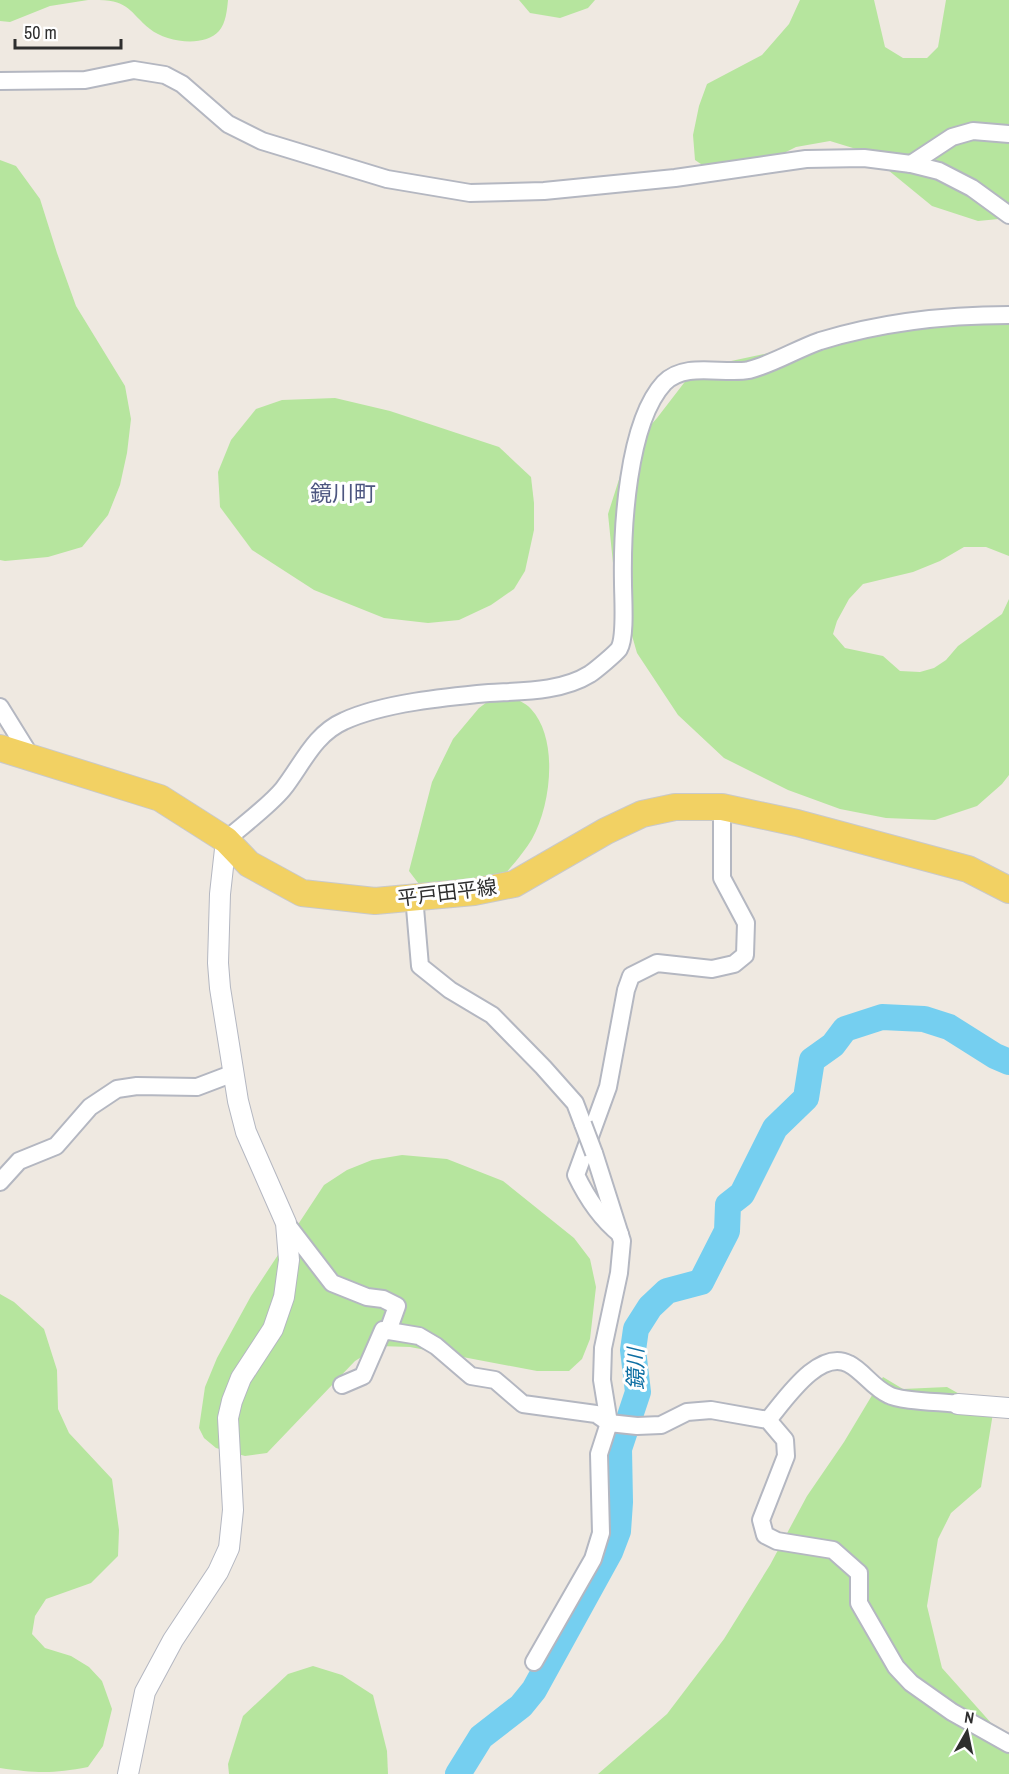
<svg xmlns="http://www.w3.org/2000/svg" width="1009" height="1774" viewBox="0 0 1009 1774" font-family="'Archivo Narrow','Noto Sans JP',sans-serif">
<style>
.green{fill:#b6e59e}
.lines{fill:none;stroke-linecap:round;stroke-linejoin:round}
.river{stroke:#75cff0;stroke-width:26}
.minor-casing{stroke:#b4b7c1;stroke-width:20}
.tertiary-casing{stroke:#b4b7c1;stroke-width:22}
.primary-casing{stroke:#c9c9c9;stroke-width:28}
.minor{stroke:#fff;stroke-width:16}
.tertiary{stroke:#fff;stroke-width:20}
.primary{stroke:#f2d163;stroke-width:26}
.minor-bridge-casing{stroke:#b4b7c1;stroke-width:20;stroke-linecap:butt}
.minor-bridge{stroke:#fff;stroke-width:16}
.labels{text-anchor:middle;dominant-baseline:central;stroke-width:6;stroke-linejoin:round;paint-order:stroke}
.street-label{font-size:20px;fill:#2e2e2e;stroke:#fff}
.water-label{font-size:21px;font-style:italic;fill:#0d6fa3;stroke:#fff}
.quarter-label{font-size:22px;fill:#4d5680;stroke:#fff}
</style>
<rect width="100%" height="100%" fill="#efe9e1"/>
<g class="green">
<polygon points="0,0 88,0 50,6 10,22 0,21"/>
<path d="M99,0H228C227,10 226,23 219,31C204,48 166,42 150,29C129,12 130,1 99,0Z"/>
<polygon points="519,0 595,0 588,8 560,18 530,13"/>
<polygon points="800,0 874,0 885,47 903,58 927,58 938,47 946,0 1009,0 1009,218 978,221 932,206 866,152 830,141 796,147 770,160 714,173 695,160 693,135 699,106 707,84 762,55 789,24"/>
<polygon points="0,160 16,166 40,199 57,253 76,306 125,386 131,419 127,453 120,485 108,515 82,547 48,557 5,561 0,560"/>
<polygon points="1009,314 1009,556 986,547 964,547 940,561 913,572 863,584 849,599 837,621 833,634 845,648 883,656 900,671 920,672 934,668 946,660 958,646 1002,614 1009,599 1009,775 1002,784 977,806 935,820 886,818 840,809 788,790 724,758 678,715 637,653 614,573 608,514 628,451 657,418 687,379 717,364 769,353 840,339"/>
<polygon points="335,398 390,411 499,447 531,477 534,503 534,530 525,571 514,589 491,605 459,620 428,623 384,618 314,590 252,550 220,507 218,472 231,440 256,409 282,400"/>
<path d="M507,695C514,699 525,702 531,709C559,739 551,805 532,839C523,854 501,881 486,890C479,895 439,895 428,896L409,871L432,782L453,739L479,708L494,697Z"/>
<polygon points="402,1155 447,1159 503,1181 574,1238 590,1259 596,1287 590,1339 582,1359 569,1371 537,1371 410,1347 379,1346 355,1361 267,1453 245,1456 216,1448 204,1438 199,1428 205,1387 217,1358 251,1296 324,1185 347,1170 372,1160"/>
<path d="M0,1294L14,1302L44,1329L57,1370L58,1409L69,1433L112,1479L119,1530L118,1556L91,1583L46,1599L35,1616L32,1634L45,1648L71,1656L89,1667L102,1681L112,1709L103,1746L88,1767C53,1774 35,1773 0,1768Z"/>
<polygon points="883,1377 903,1389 947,1387 993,1413 981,1487 951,1513 938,1539 927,1606 942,1668 992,1724 1009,1734 1009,1774 598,1774 667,1714 724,1639 770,1565 807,1496 844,1442"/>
<polygon points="313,1666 342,1675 373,1695 387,1751 388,1774 229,1774 228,1764 243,1716 288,1674"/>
</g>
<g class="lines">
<polyline class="river" points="458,1774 481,1737 521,1706 534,1690 610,1552 618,1531 620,1502 619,1449 638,1392 633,1350 636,1329 650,1307 667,1291 701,1282 727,1231 728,1205 742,1194 775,1128 806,1098 812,1060 833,1045 845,1029 882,1017 924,1019 949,1027 995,1056 1009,1062"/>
<g class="minor-casing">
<g id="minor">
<polyline points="0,81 85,80 134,70 165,75 182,84 228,124 262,141 387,179 470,193 544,191 675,178 806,159 864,158 911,164 939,171 972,188 1009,215"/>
<polyline points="911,164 952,137 973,131 1009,134"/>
<polyline points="0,707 31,757"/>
<path d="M226,840C243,825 269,806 283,789C302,765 314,734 344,721C383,703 446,697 489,693C522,691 561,692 590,674C596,670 615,654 619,649C626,637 623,598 623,583C622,530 627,423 664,383C685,361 723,375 749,370C773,364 797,349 820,341C882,322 944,315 1009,315"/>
<polyline points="414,896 420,966 450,990 492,1015 543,1067 575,1103 583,1124"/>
<polyline points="0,1182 19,1161 56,1146 90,1107 117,1089 137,1086 197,1087 234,1073"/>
<polyline points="286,1223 332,1283 367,1297 383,1299 397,1306 388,1331"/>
<path d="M620,1234C600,1218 587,1198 576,1175L608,1087L626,990L631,976L657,963L712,969L734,964L745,955L746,923L722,878V807"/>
<polyline points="342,1385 363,1376 383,1330 419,1336 436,1346 471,1376 495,1380 523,1404 596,1414 609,1423 637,1426 661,1425 687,1412 711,1410 768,1420 785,1440 786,1456 761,1520 765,1535 777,1541 833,1550 859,1573 859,1603 896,1667 911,1683 952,1712 1009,1744"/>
<path d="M768,1420C785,1400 819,1348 849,1364C863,1371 873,1388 889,1395C899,1401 943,1402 958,1404"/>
<polyline points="534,1662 593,1559 601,1533 599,1454 609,1423 602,1380 603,1348 619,1273 622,1241 594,1153"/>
</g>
</g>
<g class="tertiary-casing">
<g id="tertiary">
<polyline points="958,1404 1009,1408"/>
<polyline points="128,1774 145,1692 173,1640 218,1572 229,1548 233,1510 228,1418 232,1401 241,1378 273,1329 284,1297 289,1260 286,1223 246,1132 238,1101 220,988 218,963 220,894 226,840"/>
</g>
</g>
<g class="primary-casing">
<polyline id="primary" points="0,748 160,798 226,840 249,864 302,893 375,901 474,892 514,884 606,831 642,814 675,807 722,807 797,823 968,869 1009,890"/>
</g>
<use href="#minor" class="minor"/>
<use href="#tertiary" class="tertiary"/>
<use href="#primary" class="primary"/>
<g class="minor-bridge-casing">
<polyline id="minor-bridge" points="583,1124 594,1153"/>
</g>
<use href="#minor-bridge" class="minor-bridge"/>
</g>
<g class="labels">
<g class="street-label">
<text transform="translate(447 892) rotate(-7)">平戸田平線</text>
</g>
<g class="water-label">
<text transform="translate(635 1369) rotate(-90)">鏡川</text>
</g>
<g class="quarter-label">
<text x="343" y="493">鏡川町</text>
</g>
</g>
<g transform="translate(967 1732) rotate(9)" stroke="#ffffff" stroke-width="4.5" paint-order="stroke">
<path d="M0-4.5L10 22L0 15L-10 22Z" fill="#2e2e2e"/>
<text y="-9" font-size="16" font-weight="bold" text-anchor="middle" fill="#2e2e2e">N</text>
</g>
<path d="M15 39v9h106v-9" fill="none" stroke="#2e2e2e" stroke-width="3"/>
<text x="24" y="39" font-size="18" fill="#2e2e2e" stroke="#ffffff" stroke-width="4.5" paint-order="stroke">50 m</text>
</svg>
